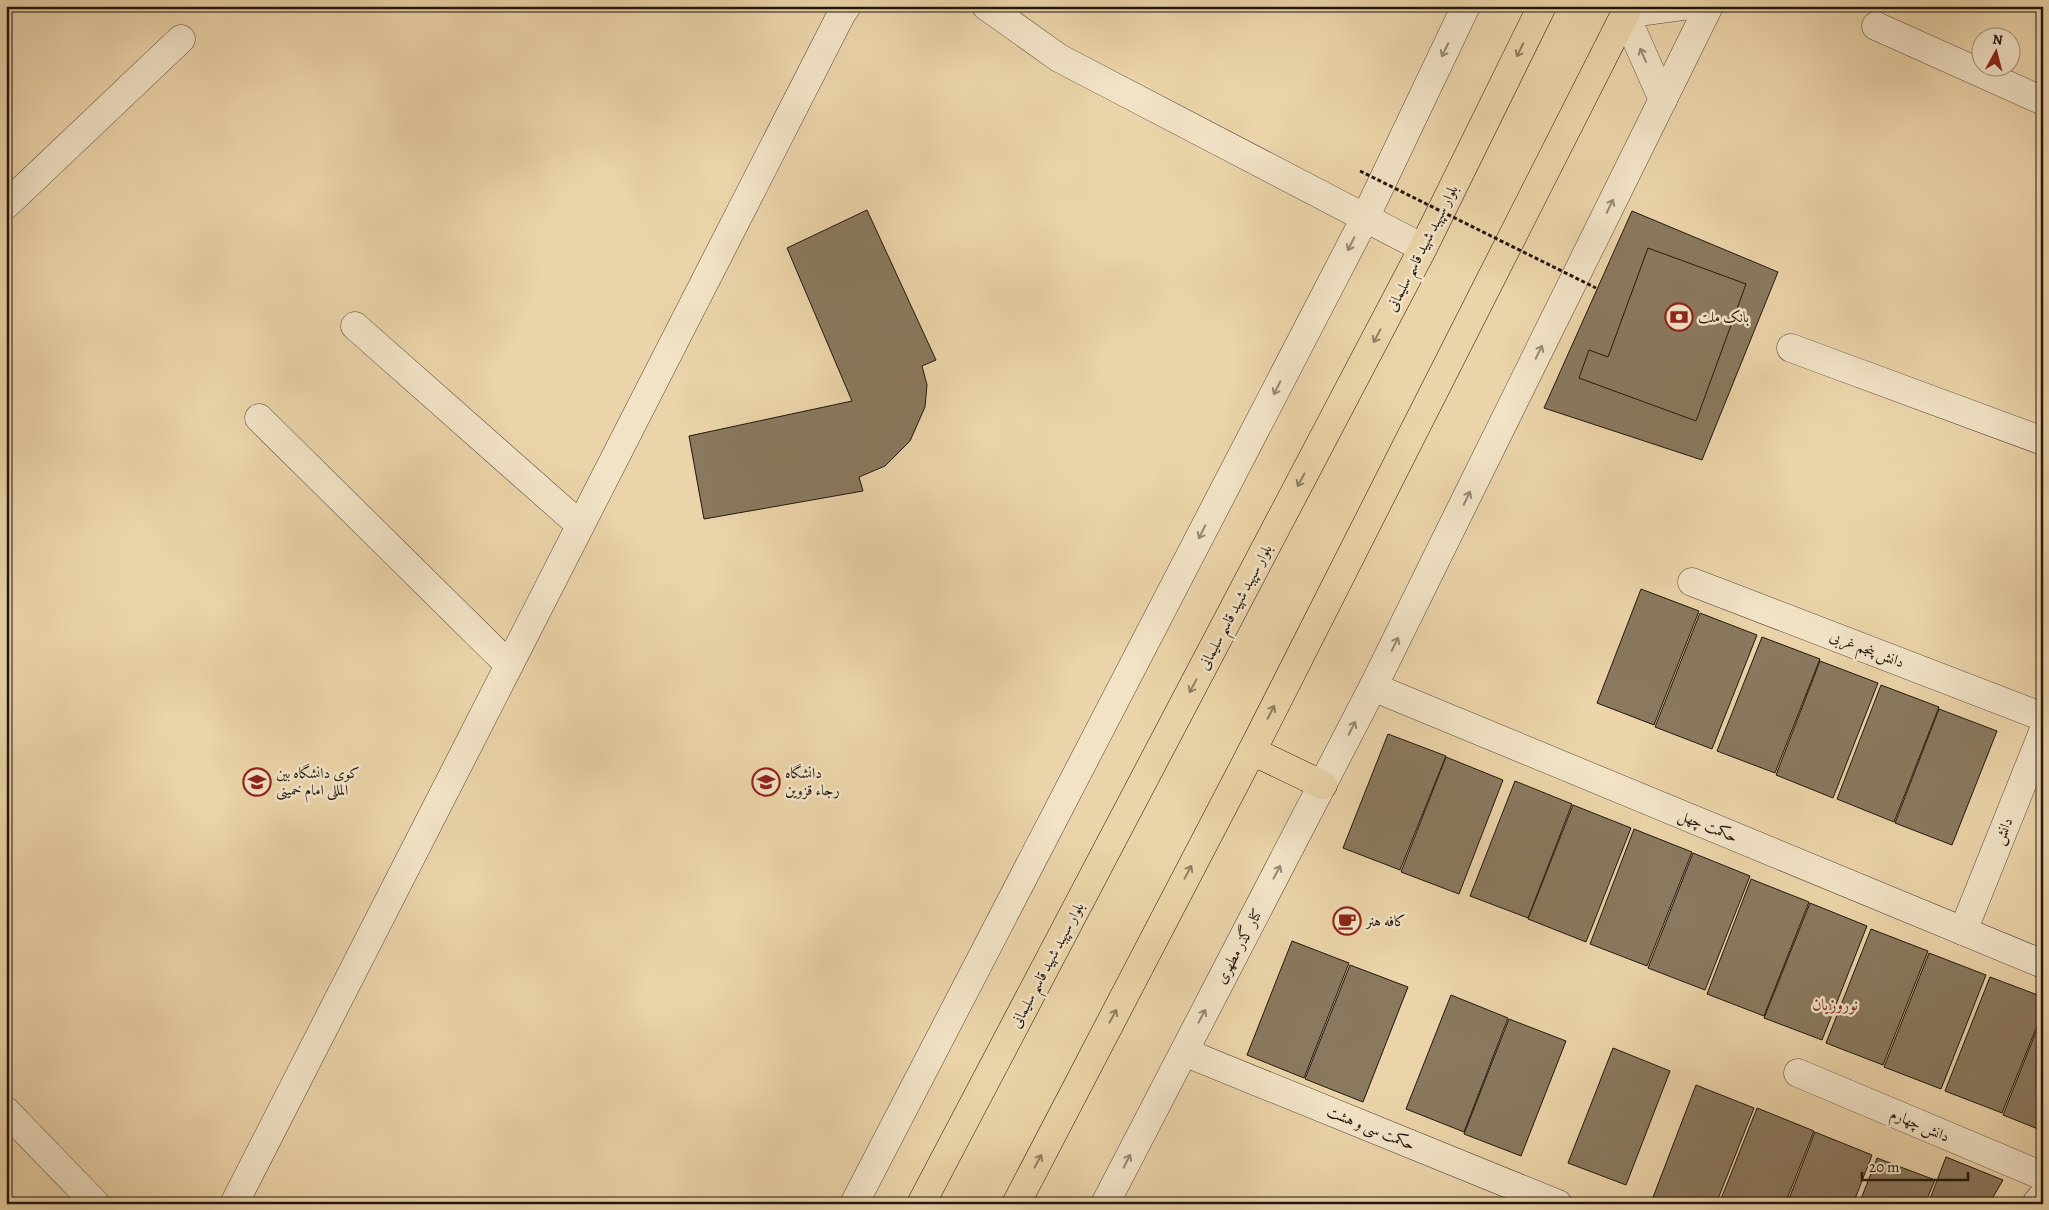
<svg xmlns="http://www.w3.org/2000/svg" width="2049" height="1210" viewBox="0 0 2049 1210" font-family="Alegreya,Amiri,serif">
<style>
.building{fill:#8a795f;stroke:#21160e}
.lines{fill:none;stroke-linecap:round;stroke-linejoin:round}
.minor-casing{stroke:#544635;stroke-width:29}
.tertiary-casing{stroke:#544635;stroke-width:29}
.primary-casing{stroke:#21160e;stroke-width:29}
.minor{stroke:#f2e3c7;stroke-width:28}
.tertiary{stroke:#f2e3c7;stroke-width:28}
.primary{stroke:#ebd4a9;stroke-width:28}
.path-bridge{stroke:#21160e;stroke-width:3;stroke-dasharray:4 2.5;stroke-linecap:butt}
.oneway{stroke:#948774}
.oneway2{stroke:#907e63}
.labels{text-anchor:middle;dominant-baseline:central;stroke-width:5;stroke-linejoin:round;paint-order:stroke}
.street-label{font-size:15px;fill:#21160e;stroke:#f2e3c7}
.poi-label{font-size:15px;fill:#21160e;stroke:#f2e3c7;text-anchor:start}
.neighbourhood-label{font-size:16px;fill:#7a1f14;stroke:#f2e3c7}
</style>
<rect width="100%" height="100%" fill="#ebd4a9"/>
<filter id="stains"><feTurbulence type="fractalNoise" baseFrequency=".004" numOctaves="4"/><feColorMatrix values="0 0 0 0 .2 0 0 0 0 .09 0 0 0 0 .02 0 0 0 .5 -.17"/></filter>
<radialGradient id="worn" r=".72"><stop offset=".6" stop-color="#630" stop-opacity="0"/><stop offset="1" stop-color="#630" stop-opacity=".3"/></radialGradient>
<g class="building">
<polygon points="867,210 936,360 922,366 927,385 925,407 910,441 885,466 859,477 863,491 704,519 689,436 852,401 787,248"/>
<polygon points="1632,211 1778,272 1702,460 1544,408"/>
<polygon points="1648,248 1746,284 1696,421 1579,378 1589,350 1608,357"/>
<polygon points="1641,589 1699,611 1654,725 1597,703"/>
<polygon points="1700,613 1757,635 1712,749 1655,727"/>
<polygon points="1762,637 1820,659 1775,773 1717,751"/>
<polygon points="1820,661 1878,683 1833,798 1776,775"/>
<polygon points="1881,685 1939,707 1894,822 1837,799"/>
<polygon points="1939,709 1997,731 1952,845 1895,823"/>
<polygon points="1388,734 1446,756 1400,870 1343,848"/>
<polygon points="1446,757 1503,780 1459,894 1401,872"/>
<polygon points="1515,781 1572,804 1528,918 1470,896"/>
<polygon points="1573,805 1631,828 1586,942 1528,919"/>
<polygon points="1634,829 1692,852 1647,966 1590,944"/>
<polygon points="1693,853 1750,876 1705,990 1648,968"/>
<polygon points="1751,879 1809,902 1764,1016 1707,994"/>
<polygon points="1810,903 1867,926 1822,1040 1764,1018"/>
<polygon points="1871,929 1928,951 1883,1065 1826,1043"/>
<polygon points="1292,941 1349,963 1304,1078 1247,1055"/>
<polygon points="1929,953 1986,975 1941,1089 1884,1067"/>
<polygon points="1350,965 1408,987 1363,1102 1305,1079"/>
<polygon points="1990,977 2043,997 2043,1011 2002,1113 1945,1091"/>
<polygon points="1451,995 1508,1018 1464,1132 1406,1109"/>
<polygon points="2043,1014 2043,1131 2003,1115"/>
<polygon points="1509,1019 1566,1041 1521,1156 1464,1134"/>
<polygon points="1613,1048 1670,1071 1626,1185 1568,1163"/>
<polygon points="1696,1085 1754,1108 1716,1204 1662,1204 1652,1200"/>
<polygon points="1757,1108 1814,1131 1785,1204 1719,1204"/>
<polygon points="1815,1132 1872,1155 1853,1204 1787,1204"/>
<polygon points="1946,1157 2003,1180 1989,1204 1928,1204"/>
<polygon points="1877,1158 1935,1180 1925,1204 1859,1204"/>
</g>
<g class="lines">
<g class="minor-casing">
<g id="minor">
<polyline points="986,6 1059,58 1423,248"/>
<polyline points="1876,26 2043,101"/>
<polyline points="6,205 181,39"/>
<polyline points="355,326 580,525"/>
<polyline points="1791,348 2043,441"/>
<polyline points="259,418 509,665"/>
<polyline points="1692,582 2043,717"/>
<polyline points="1373,687 2043,964"/>
<polyline points="1963,931 2043,732"/>
<polyline points="1184,1052 1558,1204"/>
<polyline points="1798,1073 2043,1176"/>
<polyline points="6,1111 96,1204"/>
<polyline points="234,1204 842,13 847,6"/>
<polyline points="2036,1204 2043,1195"/>
</g>
</g>
<g class="tertiary-casing">
<g id="tertiary">
<polyline points="1663,100 1625,14 1684,6"/>
<polyline points="854,1204 1365,218 1466,6"/>
<polyline points="1105,1204 1373,687 1709,6"/>
</g>
</g>
<g class="primary-casing">
<g id="primary">
<polyline points="1252,751 1323,785"/>
<polyline points="921,1204 1423,248 1542,6"/>
<polyline points="1016,1204 1252,751 1629,6"/>
</g>
</g>
<use href="#minor" class="minor"/>
<use href="#tertiary" class="tertiary"/>
<use href="#primary" class="primary"/>
<polyline class="path-bridge" points="1360,171 1596,288"/>
</g>
<defs><path id="oneway-shaft" d="M-6 0H5M1.5-3L5.5 0L1.5 3" fill="none" stroke-width="1.6" stroke-linecap="round" stroke-linejoin="round" transform="scale(1.25)"/></defs>
<g class="oneway">
<use href="#oneway-shaft" transform="translate(1445 50) rotate(116)"/>
<use href="#oneway-shaft" transform="translate(1643 55) rotate(-114)"/>
<use href="#oneway-shaft" transform="translate(1610 206) rotate(-64)"/>
<use href="#oneway-shaft" transform="translate(1351 244) rotate(117)"/>
<use href="#oneway-shaft" transform="translate(1539 352) rotate(-64)"/>
<use href="#oneway-shaft" transform="translate(1277 388) rotate(117)"/>
<use href="#oneway-shaft" transform="translate(1467 498) rotate(-64)"/>
<use href="#oneway-shaft" transform="translate(1202 532) rotate(117)"/>
<use href="#oneway-shaft" transform="translate(1395 644) rotate(-64)"/>
<use href="#oneway-shaft" transform="translate(1352 728) rotate(-63)"/>
<use href="#oneway-shaft" transform="translate(1277 872) rotate(-62)"/>
<use href="#oneway-shaft" transform="translate(1202 1016) rotate(-62)"/>
<use href="#oneway-shaft" transform="translate(1127 1161) rotate(-63)"/>
</g>
<g class="oneway2">
<use href="#oneway-shaft" transform="translate(1520 50) rotate(116)"/>
<use href="#oneway-shaft" transform="translate(1377 336) rotate(118)"/>
<use href="#oneway-shaft" transform="translate(1301 480) rotate(118)"/>
<use href="#oneway-shaft" transform="translate(1193 686) rotate(118)"/>
<use href="#oneway-shaft" transform="translate(1271 712) rotate(-63)"/>
<use href="#oneway-shaft" transform="translate(1188 872) rotate(-62)"/>
<use href="#oneway-shaft" transform="translate(1113 1016) rotate(-62)"/>
<use href="#oneway-shaft" transform="translate(1038 1161) rotate(-62)"/>
</g>
<defs>
<g id="bank-ring" transform="scale(1.4375)"><circle r="9.5" fill="#f2e3c7" stroke="#8f2418" stroke-width="1.5"/><path d="M-6-4H6V4H-6ZM0-2.3a2.3 2.3 0 1 0 0 4.6a2.3 2.3 0 1 0 0-4.6Z" fill="#8f2418"/></g>
<g id="university-ring" transform="scale(1.4375)"><circle r="9.5" fill="#f2e3c7" stroke="#8f2418" stroke-width="1.5"/><path d="M0-5L7-2L0 1L-7-2ZM-4 1L0 2.5L4 1V4Q0 6-4 4Z" fill="#8f2418"/></g>
<g id="cafe-ring" transform="scale(1.4375)"><circle r="9.5" fill="#f2e3c7" stroke="#8f2418" stroke-width="1.5"/><path d="M-5.5-4.5H6V0H3Q3 3.5 0 3.5H-2.5Q-5.5 3.5-5.5 0ZM3-3.2v2h1.7v-2ZM-6 4.5H4V6H-6Z" fill="#8f2418"/></g>
</defs>
<g fill-rule="evenodd">
<use href="#bank-ring" x="1679" y="317"/>
<use href="#university-ring" x="257" y="782"/>
<use href="#university-ring" x="766" y="782"/>
<use href="#cafe-ring" x="1347" y="921"/>
</g>
<g class="labels">
<g class="street-label">
<text transform="translate(1422 248) rotate(-63)">بلوار سپهبد شهید قاسم سلیمانی</text>
<text transform="translate(1235 607) rotate(-62)">بلوار سپهبد شهید قاسم سلیمانی</text>
<text transform="translate(1867 649) rotate(21)">دانش پنجم غربی</text>
<text transform="translate(1708 826) rotate(22)">حکمت چهل</text>
<text transform="translate(2003 831) rotate(-68)">دانش</text>
<text transform="translate(1239 946) rotate(-62)">کنار گذر مطهری</text>
<text transform="translate(1047 965) rotate(-62)">بلوار سپهبد شهید قاسم سلیمانی</text>
<text transform="translate(1920 1125) rotate(23)">دانش چهارم</text>
<text transform="translate(1371 1128) rotate(22)">حکمت سی و هشت</text>
</g>
<g class="poi-label">
<text x="1698" y="317">بانک ملت</text>
<text x="276" y="773">کوی دانشگاه بین<tspan x="276" dy="17">المللی امام خمینی</tspan></text>
<text x="785" y="773">دانشگاه<tspan x="785" dy="17">رجاء قزوین</tspan></text>
<text x="1366" y="921">کافه هنر</text>
</g>
<g class="neighbourhood-label">
<text x="1835" y="1005">نوروزیان</text>
</g>
</g>
<rect width="2049" height="1210" fill="none" stroke="#ebd4a9" stroke-width="25"/>
<rect x="8" y="8" width="2034" height="1195" fill="none" stroke="#21160e" stroke-width="2.5"/>
<rect x="12" y="12" width="2024" height="1185" fill="none" stroke="#21160e"/>
<g transform="translate(1996 52) rotate(7)"><circle r="24" fill="#f2e3c7" stroke="#9e917d"/>
<path d="M0-4L9 19L0 12L-9 19Z" fill="#8f2418"/>
<text y="-8" font-size="14" font-weight="bold" text-anchor="middle" fill="#21160e">N</text>
</g>
<path d="M1862 1172v8h106v-8" fill="none" stroke="#21160e" stroke-width="2.5"/>
<text x="1869" y="1172" font-size="15" fill="#21160e" stroke="#f2e3c7" stroke-width="4" paint-order="stroke">20 m</text>
<rect width="100%" height="100%" filter="url(#stains)"/>
<rect width="100%" height="100%" fill="url(#worn)"/>
</svg>
